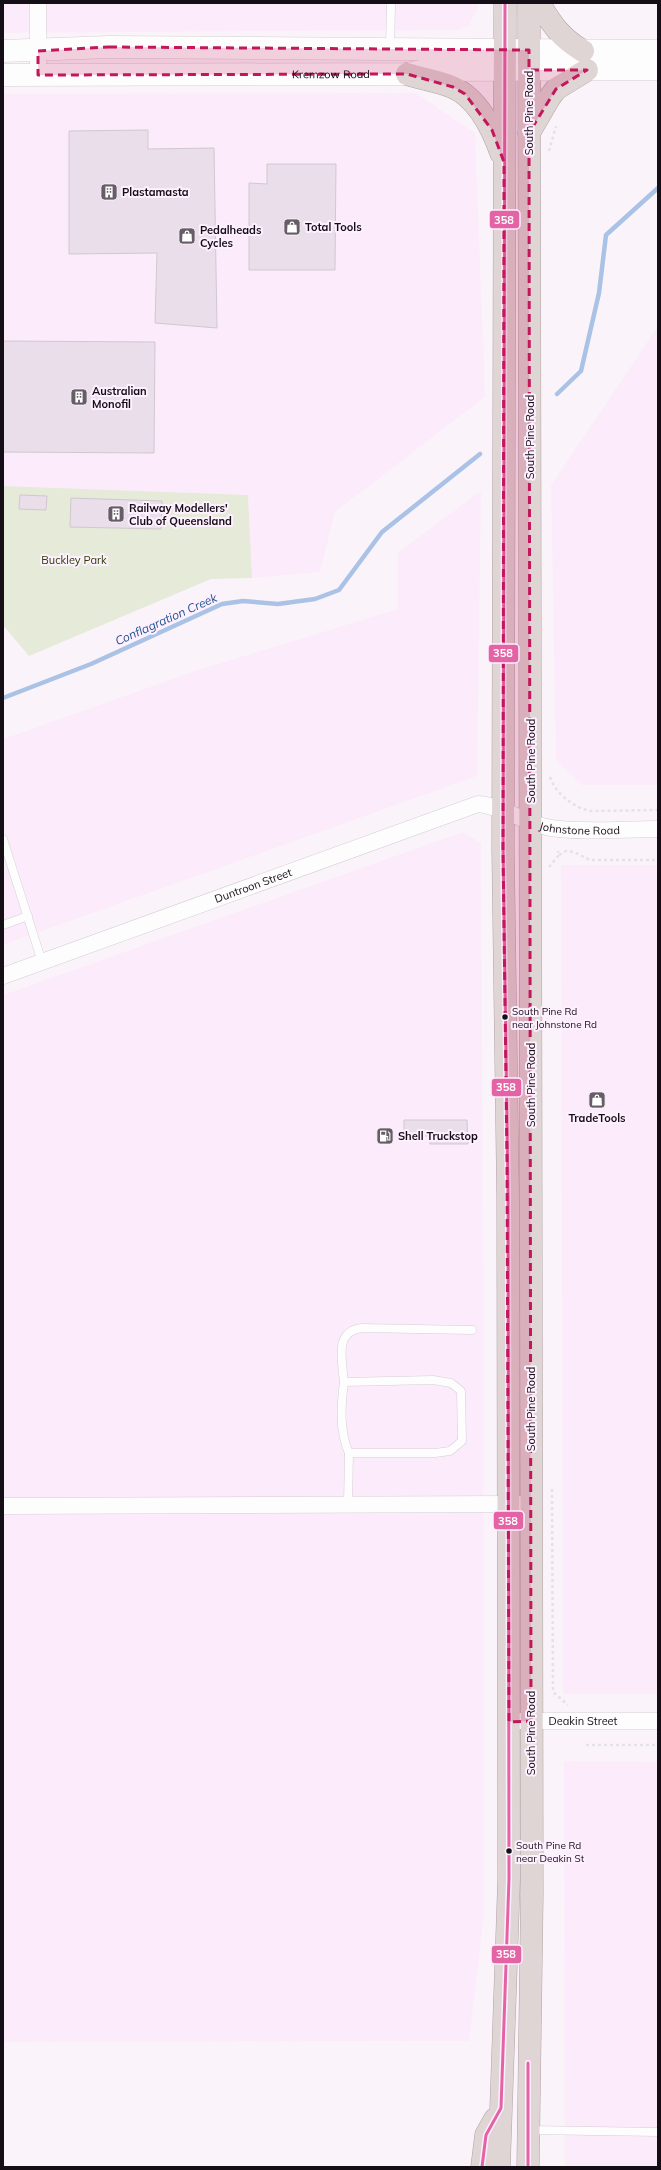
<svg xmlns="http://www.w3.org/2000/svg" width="661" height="2170" viewBox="0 0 661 2170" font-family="Mulish,sans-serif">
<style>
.built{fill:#fcecfb}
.green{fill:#e5ead9}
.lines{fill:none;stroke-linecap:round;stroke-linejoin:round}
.stream{stroke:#a9c2e5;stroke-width:4.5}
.building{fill:#eadeea;stroke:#d0c8cf}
.lane-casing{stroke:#d5ced5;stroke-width:9}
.street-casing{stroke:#d5ced5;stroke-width:17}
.secondary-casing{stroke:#d5ced5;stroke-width:23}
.highway-casing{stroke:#b0a3a5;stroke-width:23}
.path{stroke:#e4e2e4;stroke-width:2.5;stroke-dasharray:3 3;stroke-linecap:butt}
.lane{stroke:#fefdfe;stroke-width:8}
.street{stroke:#fefdfe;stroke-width:16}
.secondary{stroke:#fefdfe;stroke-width:22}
.highway{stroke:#e0d5d5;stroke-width:22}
.bus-1-casing{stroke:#fef0fe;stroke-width:6}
.bus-1{stroke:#e463a4;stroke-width:3}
.marked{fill:#c2185b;fill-opacity:0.2;stroke:#c2185b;stroke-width:3;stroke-dasharray:8 5;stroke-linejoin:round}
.bus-dot{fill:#160e16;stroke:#fef0fe;stroke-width:1.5}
.labels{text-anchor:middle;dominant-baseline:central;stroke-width:4;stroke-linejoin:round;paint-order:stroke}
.bus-label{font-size:10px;fill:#160e16;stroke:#fef0fe;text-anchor:start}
.street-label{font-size:11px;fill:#160e16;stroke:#fef0fe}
.poi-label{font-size:11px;font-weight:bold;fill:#160e16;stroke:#fef0fe;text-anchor:start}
.park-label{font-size:11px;fill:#2b3e00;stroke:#fef0fe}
.water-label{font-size:12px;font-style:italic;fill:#215590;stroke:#fef0fe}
.line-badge{stroke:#fef0fe;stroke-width:1.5}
.badge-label{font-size:11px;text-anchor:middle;font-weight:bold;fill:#fff}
</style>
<rect width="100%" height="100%" fill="#faf4fa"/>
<g class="built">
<polygon points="3,3 478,3 478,8 468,26 457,30 3,33"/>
<polygon points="416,93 475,133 485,397 335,512 320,572 252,578 247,495 3,486 3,94"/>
<polygon points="658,326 658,785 582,785 556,760 551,485"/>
<polygon points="481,491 477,776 3,945 3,739 195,671 398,609 398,552"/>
<polygon points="463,832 481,843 483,1266 483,1924 469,2041 3,2042 3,995"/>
<polygon points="561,865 658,865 658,1694 563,1694"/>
<polygon points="564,1761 658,1762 658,2167 565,2167"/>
</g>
<polygon class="green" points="3,486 248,495 252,578 211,579 29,656 3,625"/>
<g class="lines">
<g class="stream">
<polyline points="557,394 581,371 599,293 606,235 658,188"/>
<polyline points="3,698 91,664 222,604 243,601 278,604 315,599 339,590 382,532 480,454"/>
</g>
</g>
<g class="building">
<polygon points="148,130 148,149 214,148 217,328 155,323 157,253 69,254 69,131"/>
<polygon points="267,164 336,164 335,270 249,270 249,183 267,184"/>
<polygon points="3,341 155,342 154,453 3,452"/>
<polygon points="20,495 47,496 46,510 19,509"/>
<polygon points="71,498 162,501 161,529 70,527"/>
<polygon points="404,1120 467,1120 468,1144 430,1144 430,1136 404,1136"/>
</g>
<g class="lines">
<g class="lane-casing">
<g id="lane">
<polyline points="390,48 391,5"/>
<polyline points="3,839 42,962"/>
<polyline points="3,925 28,916"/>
<path d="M344,1382C341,1405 339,1431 349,1453"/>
<path d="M348,1504L349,1453H435L450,1451L462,1441L461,1391L451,1383L433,1380L344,1382C342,1360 334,1331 362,1328L472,1330"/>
<polyline points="529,2130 658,2132"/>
</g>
</g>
<g class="street-casing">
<g id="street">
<polyline points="38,3 38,75"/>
<path id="s1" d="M3,976L478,804C503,806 526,824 551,828C584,833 624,829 658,829"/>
<polyline points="3,1506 519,1504"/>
<path id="s2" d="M520,1721H658"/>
</g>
</g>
<g class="secondary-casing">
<g id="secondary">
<polyline points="3,51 109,47 658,51"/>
<path id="s3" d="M3,75L407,74L426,70L658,69"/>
</g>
</g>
<g class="highway-casing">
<g id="highway">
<path d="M539,3C552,25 561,38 583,51"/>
<path d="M407,74C422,79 438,81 452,87C478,98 492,128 501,153"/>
<polyline points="529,133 550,97 556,89 587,70"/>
<polyline points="482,2167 486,2135 495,2119"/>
<polyline points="499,2167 509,1879 508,1198 503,849 505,3"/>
<polyline points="528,2167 532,1893 529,3"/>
</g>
</g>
<g class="path">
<polyline points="549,151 556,126"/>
<path d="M550,777C556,794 573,807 590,811L658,810"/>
<polyline points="559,855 566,851 574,852 590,860 658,860"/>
<polyline points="549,867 559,855 558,851"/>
<polyline points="552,1489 553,1692 568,1705"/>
<polyline points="586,1745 658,1745"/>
</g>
<use href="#lane" class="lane"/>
<use href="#street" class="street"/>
<use href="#secondary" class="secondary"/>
<use href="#highway" class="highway"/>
<g class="bus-1-casing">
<g id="bus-1">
<polyline points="528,2063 528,2167"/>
<polyline points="482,2167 486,2135 501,2108 509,1879 508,1198 503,849 505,3"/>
</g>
</g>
<use href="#bus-1" class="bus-1"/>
</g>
<path class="marked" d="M109,47L529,50V70H587L556,89L529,133L531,1721L509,1722L507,1159L503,849L504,162L492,130L465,94L453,87L407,74L38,75V51Z"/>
<defs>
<g id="building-square" transform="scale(0.9)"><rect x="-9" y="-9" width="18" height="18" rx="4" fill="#665e66" stroke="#fef0fe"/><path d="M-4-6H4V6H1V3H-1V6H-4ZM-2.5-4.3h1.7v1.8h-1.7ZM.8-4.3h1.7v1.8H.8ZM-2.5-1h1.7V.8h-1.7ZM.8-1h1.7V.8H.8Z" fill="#fff"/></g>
<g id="shop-square" transform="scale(0.9)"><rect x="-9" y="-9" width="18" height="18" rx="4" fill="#665e66" stroke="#fef0fe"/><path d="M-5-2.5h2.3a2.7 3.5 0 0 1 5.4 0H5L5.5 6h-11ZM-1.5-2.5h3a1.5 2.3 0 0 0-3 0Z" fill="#fff"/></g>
<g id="fuel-square" transform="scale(0.9)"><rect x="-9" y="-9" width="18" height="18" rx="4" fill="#665e66" stroke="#fef0fe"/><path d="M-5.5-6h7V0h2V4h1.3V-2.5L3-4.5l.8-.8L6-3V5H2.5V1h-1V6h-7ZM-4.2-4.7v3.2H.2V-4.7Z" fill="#fff"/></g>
</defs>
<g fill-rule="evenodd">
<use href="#building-square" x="109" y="192"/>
<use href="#shop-square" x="292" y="227"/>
<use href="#shop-square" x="187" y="236"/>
<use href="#building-square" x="79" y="397"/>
<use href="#building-square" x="116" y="514"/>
<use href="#shop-square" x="597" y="1100"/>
<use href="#fuel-square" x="385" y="1136"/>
</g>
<g class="bus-dot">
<circle cx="505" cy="1017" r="3.5"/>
<circle cx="509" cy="1851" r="3.5"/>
</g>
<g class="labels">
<g class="bus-label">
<text x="512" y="1011">South Pine Rd<tspan x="512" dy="13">near Johnstone Rd</tspan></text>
<text x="516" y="1845">South Pine Rd<tspan x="516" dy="13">near Deakin St</tspan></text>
</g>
<g class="street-label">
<text stroke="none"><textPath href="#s3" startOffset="328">Kremzow Road</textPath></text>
<text transform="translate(529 113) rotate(-90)">South Pine Road</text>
<text transform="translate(530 437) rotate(-90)">South Pine Road</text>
<text transform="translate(531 761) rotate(-90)">South Pine Road</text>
<text stroke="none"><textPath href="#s1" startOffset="611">Johnstone Road</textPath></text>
<text stroke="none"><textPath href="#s1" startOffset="266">Duntroon Street</textPath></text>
<text transform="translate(531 1085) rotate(-90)">South Pine Road</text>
<text transform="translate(531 1409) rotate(-90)">South Pine Road</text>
<text stroke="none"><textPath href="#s2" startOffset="63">Deakin Street</textPath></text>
<text transform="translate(531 1733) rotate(-90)">South Pine Road</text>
</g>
<g class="poi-label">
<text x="122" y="192">Plastamasta</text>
<text x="305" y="227">Total Tools</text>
<text x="200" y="230">Pedalheads<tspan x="200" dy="13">Cycles</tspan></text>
<text x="92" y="391">Australian<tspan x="92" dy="13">Monofil</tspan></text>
<text x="129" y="508">Railway Modellers'<tspan x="129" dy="13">Club of Queensland</tspan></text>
<text x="597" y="1118" text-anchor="middle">TradeTools</text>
<text x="398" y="1136">Shell Truckstop</text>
</g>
<g class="park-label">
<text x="74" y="560">Buckley Park</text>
</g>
<g class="water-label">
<text transform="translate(166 619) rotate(-24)">Conflagration Creek</text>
</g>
</g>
<g class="line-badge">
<rect x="489" y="210" width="31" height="19" rx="4" fill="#e463a4"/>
<rect x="488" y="644" width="31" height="19" rx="4" fill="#e463a4"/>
<rect x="491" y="1078" width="31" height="19" rx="4" fill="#e463a4"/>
<rect x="493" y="1511" width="31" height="19" rx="4" fill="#e463a4"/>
<rect x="491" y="1945" width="31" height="19" rx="4" fill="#e463a4"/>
</g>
<g class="badge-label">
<text x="504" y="224">358</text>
<text x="503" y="657">358</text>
<text x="506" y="1091">358</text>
<text x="508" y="1525">358</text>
<text x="506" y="1958">358</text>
</g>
<rect width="661" height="2170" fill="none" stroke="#160e16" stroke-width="8"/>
</svg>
